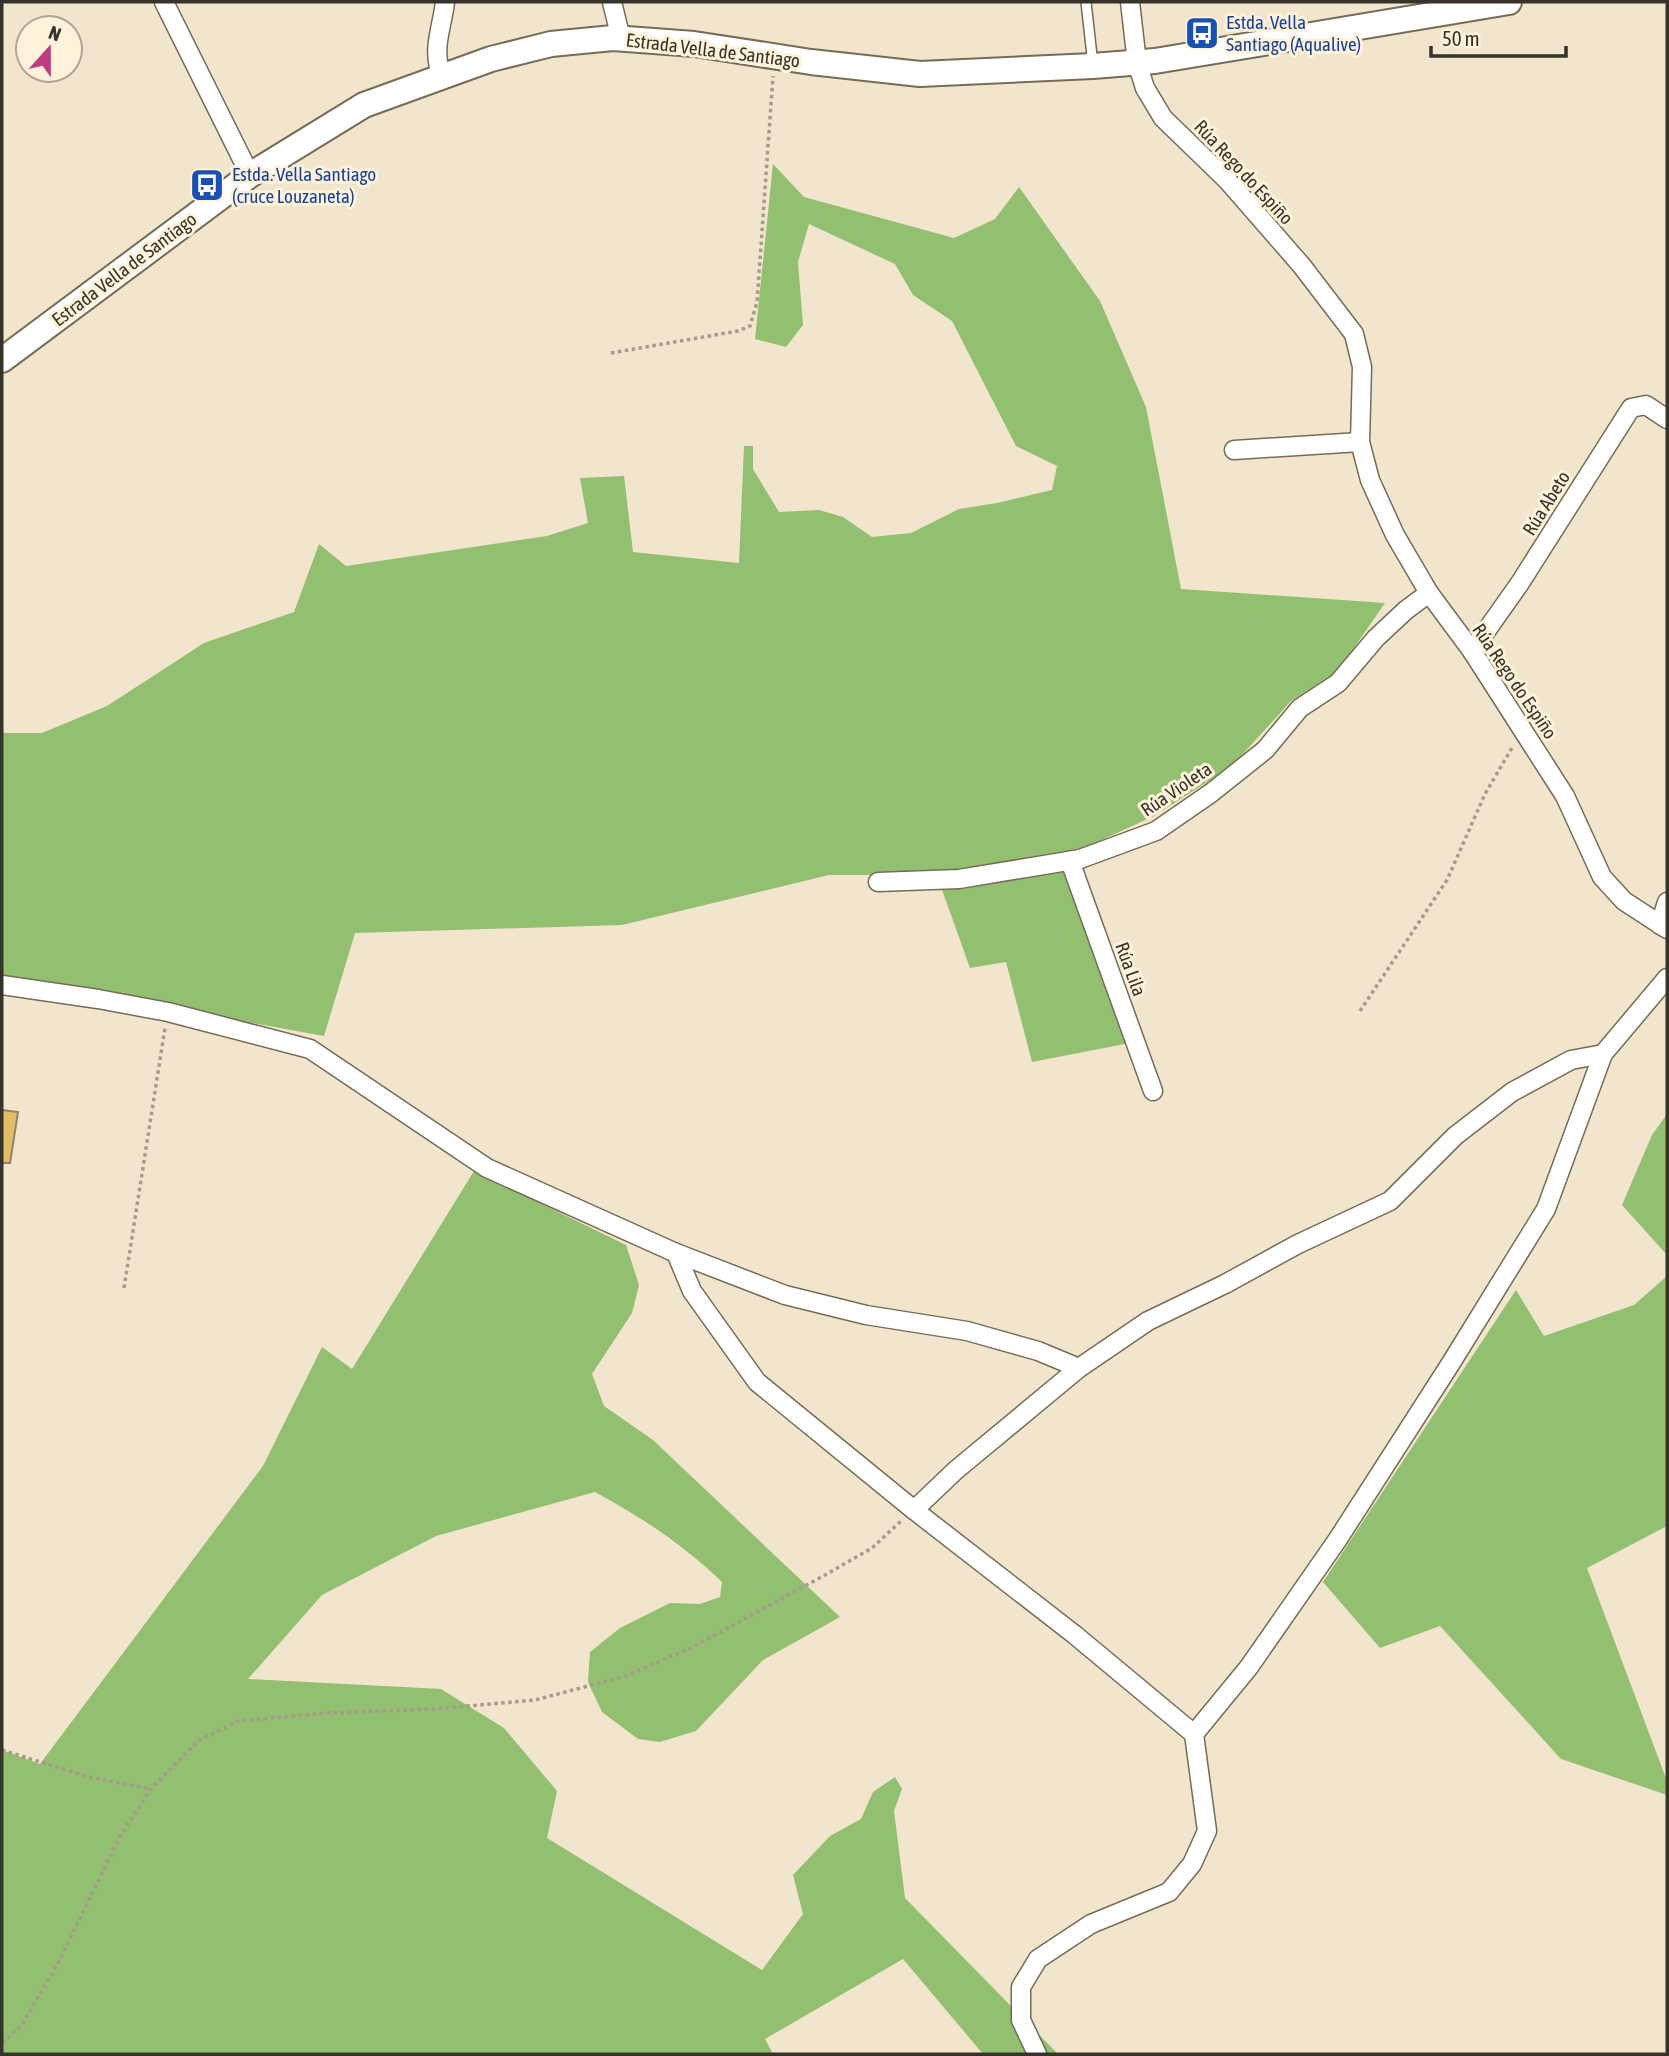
<svg xmlns="http://www.w3.org/2000/svg" width="1669" height="2056" viewBox="0 0 1669 2056" font-family="'Asap Condensed',sans-serif">
<style>
.forest{fill:#93bf71}
.building{fill:#e3bd64;stroke:#8f856f;stroke-width:2}
.lines{fill:none;stroke-linecap:round;stroke-linejoin:round}
.service-casing{stroke:#766c56;stroke-width:12}
.minor-casing{stroke:#766c56;stroke-width:21}
.secondary-casing{stroke:#766c56;stroke-width:28}
.path{stroke:#a49b8a;stroke-width:3.5;stroke-dasharray:3.5 3.5;stroke-linecap:butt}
.service{stroke:#fff;stroke-width:9}
.minor{stroke:#fff;stroke-width:18}
.secondary{stroke:#fff;stroke-width:24}
.labels{text-anchor:middle;dominant-baseline:central;stroke-width:6;stroke-linejoin:round;paint-order:stroke}
.transit-label{font-size:19px;fill:#164399;stroke:#fef3da;text-anchor:start}
.street-label{font-size:19px;fill:#37332a;stroke:#fef3da}
</style>
<rect width="100%" height="100%" fill="#f1e5cd"/>
<g class="forest">
<polygon points="773,164 804,197 954,238 995,219 1019,187 1100,301 1146,407 1181,589 1385,603 1338,671 1291,701 1232,766 1154,816 1071,854 1135,1042 1032,1062 1006,962 970,968 941,887 898,875 829,875 622,925 355,933 324,1036 2,977 2,733 42,733 107,706 204,643 294,612 319,544 346,566 547,536 588,523 580,478 624,476 633,552 739,563 744,446 753,446 753,469 779,512 819,510 843,517 872,537 911,533 959,509 997,503 1052,490 1057,466 1016,446 952,321 913,295 895,264 809,224 798,262 803,325 786,347 755,339"/>
<polygon points="1667,1114 1667,1255 1622,1205 1652,1135"/>
<path d="M474,1171L626,1245L639,1285L632,1313L592,1374L604,1406L653,1440L840,1617L763,1660L696,1731L660,1742L638,1739L602,1712L588,1682L590,1652L620,1628L670,1603L700,1604L720,1597L722,1582C685,1546 640,1516 595,1492L436,1536L322,1595L248,1679L441,1689L504,1728L557,1791L547,1838L762,1970L803,1914L793,1875L830,1836L861,1819L873,1792L895,1777L902,1789L894,1811L905,1898L1057,2053L983,2054L903,1959L765,2039L773,2054H2V1750L40,1764L263,1466L322,1347L352,1369Z"/>
<polygon points="1667,1276 1667,1526 1587,1568 1667,1781 1667,1795 1561,1759 1440,1626 1380,1648 1323,1582 1516,1290 1544,1336 1634,1305"/>
</g>
<polygon class="building" points="2,1110 18,1112 10,1163 2,1163"/>
<g class="lines">
<g class="service-casing">
<polyline id="service" points="1086,2 1093,65"/>
</g>
<g class="minor-casing">
<g id="minor">
<polyline points="164,2 250,175"/>
<polyline points="612,2 621,39"/>
<polyline points="1130,2 1137,63 1145,88 1163,118 1228,181 1302,266 1354,334 1362,367 1360,442 1370,480 1395,535 1429,593 1472,651 1565,796 1602,877 1624,901 1667,929"/>
<path d="M442,76C431,49 442,29 445,2"/>
<polyline points="1234,450 1360,442"/>
<polyline points="1472,651 1520,583 1631,408 1646,405 1667,419"/>
<polyline points="1070,861 1153,1091"/>
<polyline points="878,882 959,879 1080,859 1156,831 1211,793 1265,750 1300,708 1338,683 1376,638 1406,610 1429,593"/>
<polyline points="1660,925 1667,902"/>
<polyline points="2,985 98,999 168,1012 310,1049 487,1168 676,1253 785,1295 866,1315 967,1331 1038,1351 1079,1368"/>
<polyline points="676,1253 692,1291 757,1382 914,1510 1075,1635 1194,1734 1207,1831 1192,1864 1169,1892 1091,1924 1038,1959 1021,1987 1021,2020 1037,2054"/>
<polyline points="914,1510 956,1470 1079,1368 1148,1321 1225,1284 1298,1244 1390,1201 1455,1136 1512,1092 1571,1060 1603,1054"/>
<polyline points="1194,1734 1249,1667 1338,1539 1451,1363 1546,1209 1603,1054 1667,978"/>
</g>
</g>
<g class="secondary-casing">
<polyline id="secondary" points="2,360 250,175 364,105 491,59 551,44 613,38 694,44 811,62 920,74 1093,66 1155,61 1509,2"/>
</g>
<g class="path">
<polyline points="611,353 738,331 750,326 757,302 773,76"/>
<polyline points="1360,1011 1447,880 1485,794 1513,746"/>
<polyline points="124,1288 165,1028"/>
<polyline points="2,1750 89,1777 151,1789"/>
<polyline points="2,2043 21,2026 57,1965 120,1836 151,1789 198,1741 238,1721 328,1713 434,1709 535,1700 622,1677 691,1648 825,1575 872,1548 901,1521"/>
</g>
<use href="#service" class="service"/>
<use href="#minor" class="minor"/>
<use href="#secondary" class="secondary"/>
</g>
<defs>
<g id="bus-square" transform="scale(1.75)"><rect x="-9" y="-9" width="18" height="18" rx="4" fill="#1a4fb4" stroke="#fef3da"/><path d="M-5-6H5V4H4V6H2V4H-2V6H-4V4H-5ZM-3.5-4V0h7V-4ZM-3.5 1.2v1.5H-2V1.2ZM2 1.2v1.5H3.5V1.2Z" fill="#fff"/></g>
</defs>
<g fill-rule="evenodd">
<use href="#bus-square" x="1202" y="33"/>
<use href="#bus-square" x="207" y="185"/>
</g>
<g class="labels">
<g class="transit-label">
<text x="1226" y="22">Estda. Vella<tspan x="1226" dy="22">Santiago (Aqualive)</tspan></text>
<text x="232" y="174">Estda. Vella Santiago<tspan x="232" dy="22">(cruce Louzaneta)</tspan></text>
</g>
<g class="street-label">
<text transform="translate(713 50) rotate(7)">Estrada Vella de Santiago</text>
<text transform="translate(1244 172) rotate(47)">Rúa Rego do Espiño</text>
<text transform="translate(124 269) rotate(-37)">Estrada Vella de Santiago</text>
<text transform="translate(1546 503) rotate(-58)">Rúa Abeto</text>
<text transform="translate(1515 681) rotate(56)">Rúa Rego do Espiño</text>
<text transform="translate(1176 789) rotate(-34)">Rúa Violeta</text>
<text transform="translate(1131 969) rotate(70)">Rúa Lila</text>
</g>
</g>
<rect width="1669" height="2056" fill="none" stroke="#37332a" stroke-width="7"/>
<g transform="translate(49 49) rotate(21)"><circle r="33" fill="#fef3da" stroke="#aea694" stroke-width="2"/>
<path d="M0-5L12 26L0 18L-12 26Z" fill="#c03c80"/>
<text y="-10" font-size="19" font-weight="bold" text-anchor="middle" fill="#37332a">N</text>
</g>
<path d="M1431 46v10h135v-10" fill="none" stroke="#37332a" stroke-width="3.5"/>
<text x="1442" y="46" font-size="21" fill="#37332a" stroke="#fef3da" stroke-width="5" paint-order="stroke">50 m</text>
</svg>
